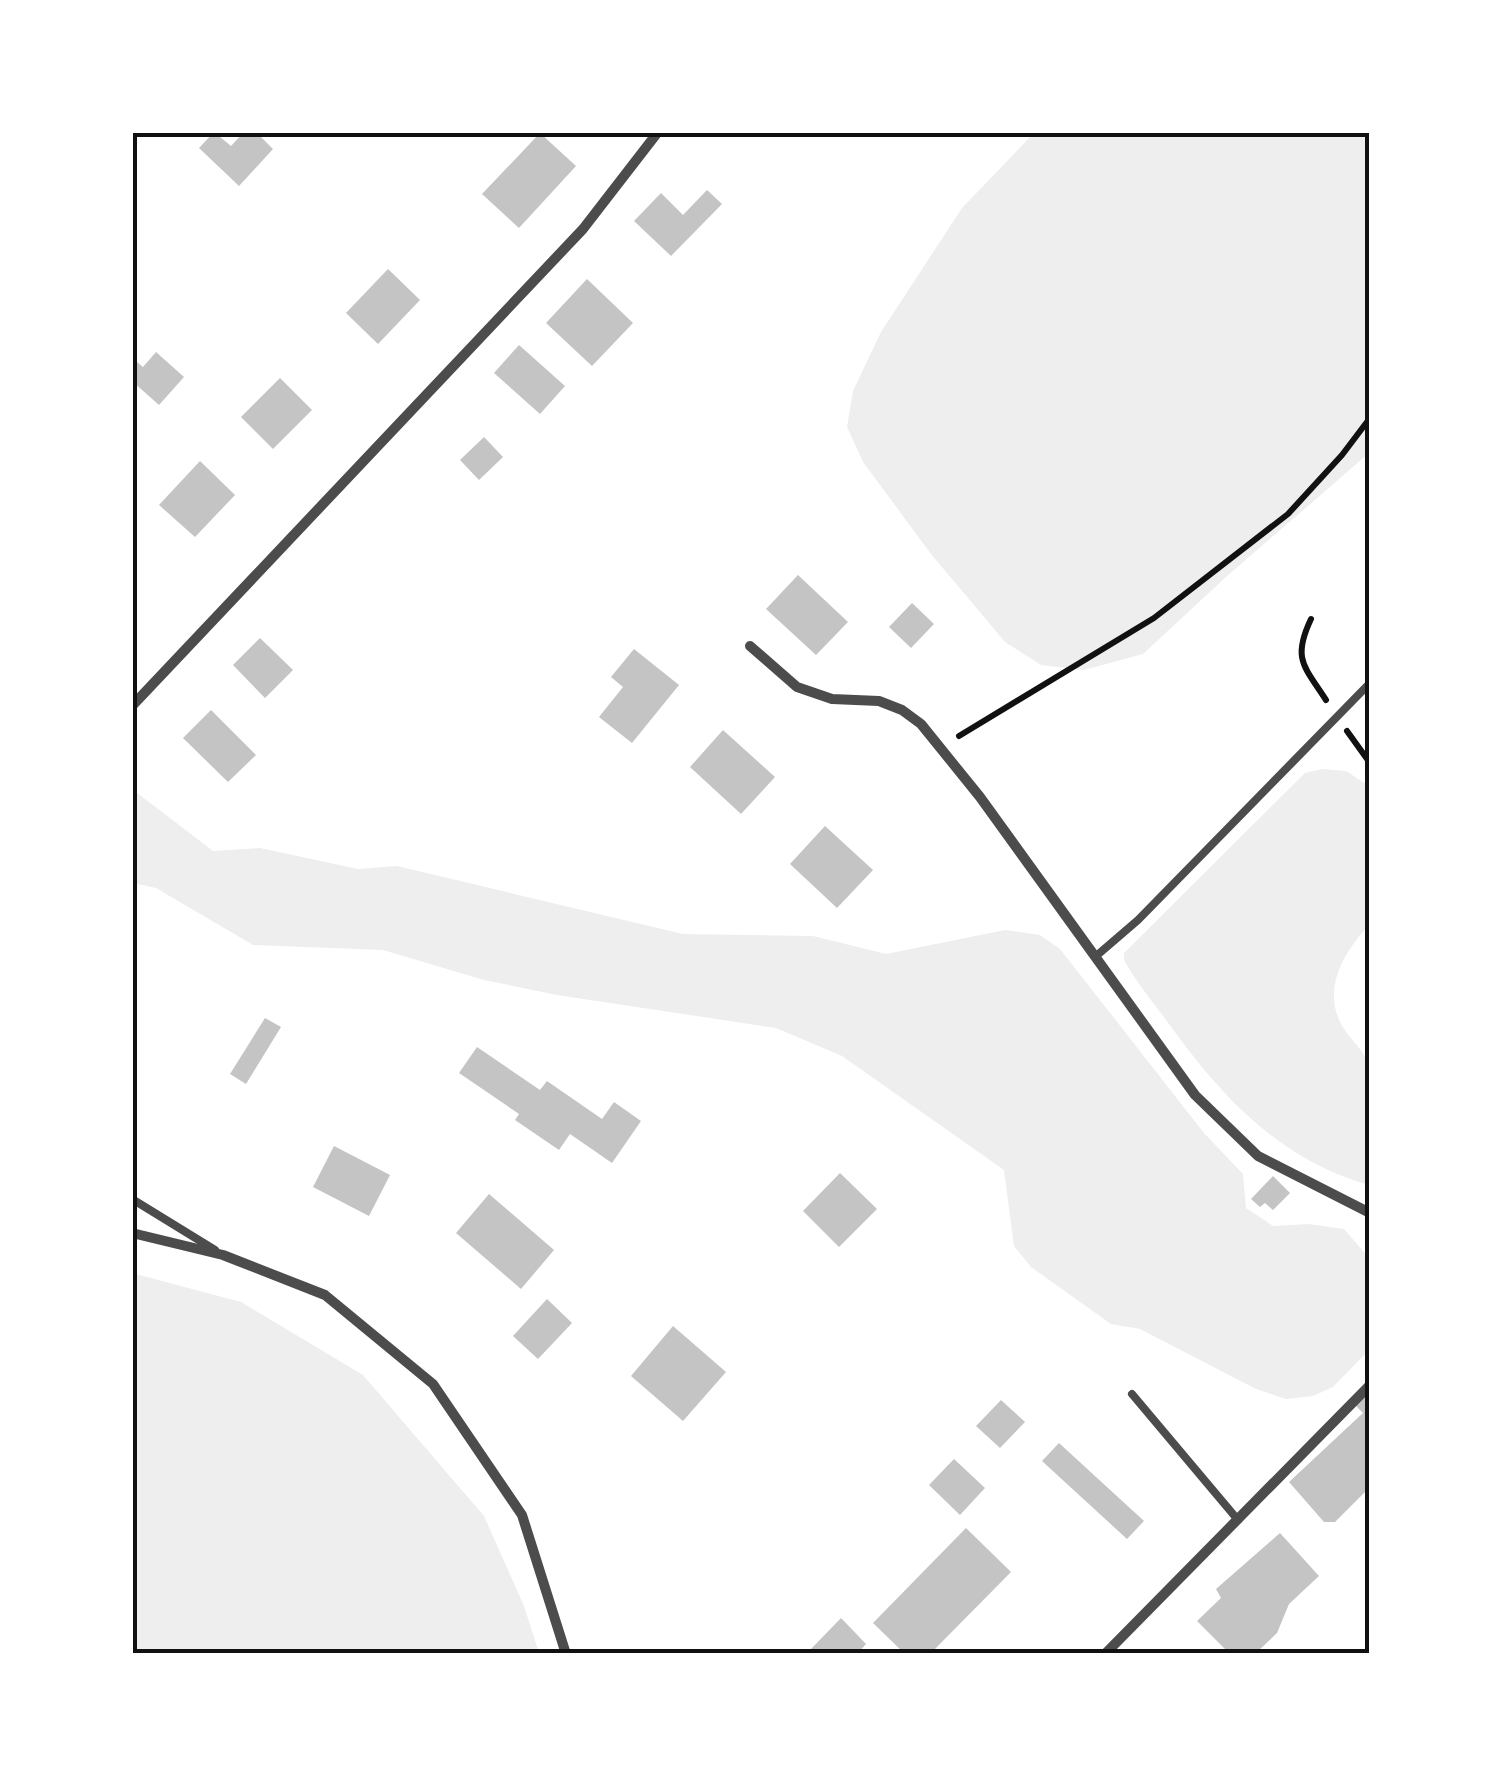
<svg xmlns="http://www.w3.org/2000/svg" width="1502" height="1786" viewBox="0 0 1502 1786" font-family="'Roboto Condensed',sans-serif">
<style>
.green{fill:#eee}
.building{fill:#c4c4c4}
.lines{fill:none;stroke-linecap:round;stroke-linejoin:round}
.path{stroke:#111;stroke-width:6}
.service{stroke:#4c4c4c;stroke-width:8}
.minor{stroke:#4c4c4c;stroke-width:10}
.neatline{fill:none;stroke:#111;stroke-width:4}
</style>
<rect width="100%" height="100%" fill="#fff"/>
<g class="green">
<polygon points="1034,133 1369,133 1369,453 1226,577 1143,654 1084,670 1041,665 1005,642 931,554 863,462 847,427 853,391 881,332 962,208"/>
<path d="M1322,769L1346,771L1369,786V925C1343,953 1320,992 1344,1029C1351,1040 1367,1054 1370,1067C1375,1097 1370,1153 1369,1185C1277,1159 1218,1093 1164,1017C1150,999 1135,980 1124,960V953L1305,773Z"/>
<polygon points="132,789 213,851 260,848 358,869 397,866 683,934 813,936 886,954 1005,930 1040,935 1060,949 1204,1133 1243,1174 1246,1208 1273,1226 1308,1224 1344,1229 1369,1258 1369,1350 1333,1387 1313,1396 1286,1399 1256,1389 1140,1329 1111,1324 1031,1267 1014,1246 1004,1170 842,1056 776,1028 557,995 484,980 383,950 253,945 156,888 133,883"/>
<polygon points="132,1273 241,1302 363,1375 484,1516 524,1606 539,1653 133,1653"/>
</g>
<g class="building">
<polygon points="214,132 231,146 244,132 256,132 273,149 239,186 199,148"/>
<polygon points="540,133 576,166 519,228 482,194"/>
<polygon points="707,190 722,204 671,256 634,221 661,193 683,215"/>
<polygon points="388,269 420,300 378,344 346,313"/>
<polygon points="587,279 633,323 592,366 546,323"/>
<polygon points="519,345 565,386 540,414 494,373"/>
<polygon points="156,352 184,377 159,405 132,381 132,367 137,362 143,367"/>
<polygon points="280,378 312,410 273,449 241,417"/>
<polygon points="484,437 503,457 479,480 460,460"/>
<polygon points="200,461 235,495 195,537 159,505"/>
<polygon points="798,575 848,622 816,655 766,609"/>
<polygon points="912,603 934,624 911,648 889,627"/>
<polygon points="260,638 293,670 265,698 233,665"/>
<polygon points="634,649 679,685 632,743 599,717 623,687 611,677"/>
<polygon points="211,710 256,755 228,782 183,738"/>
<polygon points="723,730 775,777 741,814 690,767"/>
<polygon points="825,826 873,870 837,908 790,864"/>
<polygon points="265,1018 281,1027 246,1084 230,1074"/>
<polygon points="477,1047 540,1090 547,1081 602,1119 614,1102 641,1121 612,1163 570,1134 559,1150 515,1120 519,1114 459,1073"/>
<polygon points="334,1146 390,1175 369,1216 313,1187"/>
<polygon points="840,1173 877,1209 839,1247 803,1211"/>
<polygon points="1273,1176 1290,1193 1273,1210 1265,1203 1260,1207 1251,1199"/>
<polygon points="489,1194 554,1250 521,1289 456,1233"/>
<polygon points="547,1299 572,1323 538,1359 513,1336"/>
<polygon points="673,1326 726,1372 683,1421 631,1376"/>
<polygon points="1370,1391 1370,1487 1335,1522 1324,1522 1289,1482 1363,1413 1355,1405"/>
<polygon points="1001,1400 1025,1422 1000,1448 976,1426"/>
<polygon points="1059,1443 1144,1521 1127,1539 1042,1461"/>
<polygon points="954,1459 985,1488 960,1515 929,1485"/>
<polygon points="966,1528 1011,1572 930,1654 905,1654 873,1623"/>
<polygon points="1280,1533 1319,1576 1289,1604 1277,1633 1255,1654 1230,1654 1197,1621 1221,1598 1216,1589"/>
<polygon points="841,1618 866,1644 857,1654 816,1654 811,1649"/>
</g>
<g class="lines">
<g class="path">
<path d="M1311,619C1292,659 1304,666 1326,700"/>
<polyline points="1347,731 1370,763"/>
<polyline points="959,736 1154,618 1288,514 1342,455 1370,418"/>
</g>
<g class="service">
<polyline points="1095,957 1138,920 1370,683"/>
<polyline points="132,1199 215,1250"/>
<polyline points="1132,1394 1238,1520"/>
</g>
<g class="minor">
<polyline points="750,646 797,687 832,699 879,701 902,710 921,724 980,797 1195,1095 1258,1156 1370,1213"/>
<polyline points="132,706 583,229 658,132"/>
<polyline points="132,1233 223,1255 325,1295 433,1384 522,1515 566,1654"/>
<polyline points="1105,1654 1370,1385"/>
</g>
</g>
<rect width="1502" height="1786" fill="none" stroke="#ffffff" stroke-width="270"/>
<rect x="135" y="135" width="1232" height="1516" class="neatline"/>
</svg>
